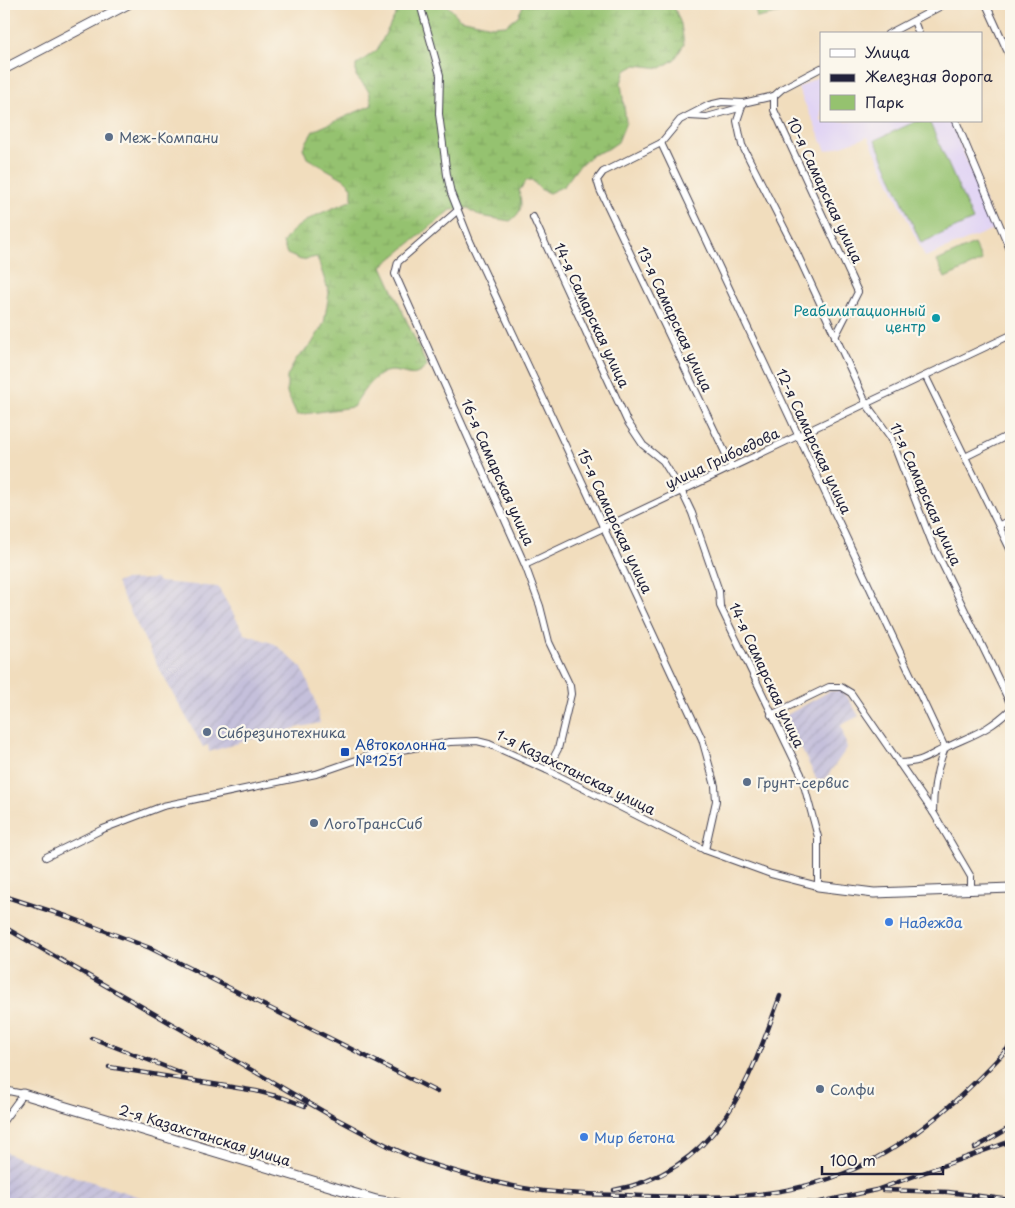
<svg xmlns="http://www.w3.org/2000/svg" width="1015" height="1208" viewBox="0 0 1015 1208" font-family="'Playpen Sans',sans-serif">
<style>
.built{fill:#e1d4f4}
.industrial{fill:url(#industrial-furrows)}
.wetland{fill:url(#wetland-marsh);stroke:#5c7255}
.park{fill:#95c26f;stroke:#5c7255}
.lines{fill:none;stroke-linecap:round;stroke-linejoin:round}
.minor-casing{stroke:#413e4e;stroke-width:8}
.tertiary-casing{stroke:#413e4e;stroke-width:11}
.minor{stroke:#fff;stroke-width:6}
.tertiary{stroke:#fff;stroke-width:9}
.rail-casing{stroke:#22223b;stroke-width:4.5}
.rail{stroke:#fbf7ec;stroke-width:2.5;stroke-dasharray:8;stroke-linecap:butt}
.service-dot{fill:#5c6f8a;stroke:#fbf7ec;stroke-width:2}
.culture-dot{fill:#0f9aa8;stroke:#fbf7ec;stroke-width:2}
.transit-dot{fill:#1a4fb4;stroke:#fbf7ec;stroke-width:2}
.shop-dot{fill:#3f7fe0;stroke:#fbf7ec;stroke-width:2}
.labels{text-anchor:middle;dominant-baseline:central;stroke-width:4.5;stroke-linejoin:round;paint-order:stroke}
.service-label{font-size:14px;fill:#4e5e75;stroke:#fbf7ec;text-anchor:start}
.street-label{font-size:14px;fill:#22223b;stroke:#fbf7ec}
.culture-label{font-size:14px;fill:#0d838f;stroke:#fbf7ec;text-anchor:end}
.transit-label{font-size:14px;fill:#164399;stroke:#fbf7ec;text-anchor:start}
.shop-label{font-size:14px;fill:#366cbe;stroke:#fbf7ec;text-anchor:start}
</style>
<defs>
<pattern id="industrial-furrows" width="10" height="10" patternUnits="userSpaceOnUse" patternTransform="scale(1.25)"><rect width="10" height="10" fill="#c5c0db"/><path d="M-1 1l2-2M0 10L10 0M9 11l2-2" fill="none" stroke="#a9a5bd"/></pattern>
<pattern id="wetland-marsh" width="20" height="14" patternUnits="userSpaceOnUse" patternTransform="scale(1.25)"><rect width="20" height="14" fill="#95c26f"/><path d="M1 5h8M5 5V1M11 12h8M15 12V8" fill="none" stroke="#80a661"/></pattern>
</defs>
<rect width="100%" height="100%" fill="#fbf7ec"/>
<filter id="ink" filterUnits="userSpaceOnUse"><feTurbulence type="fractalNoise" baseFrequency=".02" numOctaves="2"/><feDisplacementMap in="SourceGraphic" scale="10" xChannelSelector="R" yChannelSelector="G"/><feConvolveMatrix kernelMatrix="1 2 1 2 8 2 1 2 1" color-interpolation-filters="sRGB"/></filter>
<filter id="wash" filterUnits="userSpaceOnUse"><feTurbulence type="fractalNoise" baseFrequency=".0096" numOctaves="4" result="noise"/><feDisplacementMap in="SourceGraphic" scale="20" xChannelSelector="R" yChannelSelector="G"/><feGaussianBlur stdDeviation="1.12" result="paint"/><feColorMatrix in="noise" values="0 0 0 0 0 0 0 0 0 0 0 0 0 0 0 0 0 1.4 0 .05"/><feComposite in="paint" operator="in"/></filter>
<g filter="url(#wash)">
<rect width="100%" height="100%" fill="#f1ddbd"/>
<polygon class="built" points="821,75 821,121 950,121 996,228 925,257 868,137 826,151 798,88"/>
<g class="industrial">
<polygon points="156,579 160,582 218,587 245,634 275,644 302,668 315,699 320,723 292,729 272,739 252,739 209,752 208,745 203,747 162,674 116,583 123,580"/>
<polygon points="830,691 839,691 847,696 859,716 841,725 847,748 826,778 818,782 785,716"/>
<polygon points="4,1151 20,1159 162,1204 4,1204"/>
</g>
<path class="wetland" d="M401,4H446L460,19L492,26L506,25L518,16L524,4H673L681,24L684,44L675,59L661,68L636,65L625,71L621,83L626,122L618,142L608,149L592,155L578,167L564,186L549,193L540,189L532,180H527L519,191C522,205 523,212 510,221L480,216L468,208L451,210L382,266L427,366C413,381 408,372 392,371C374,371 361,395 353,407L297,415L287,393V377L296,359L311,345L324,323L329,293L317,257L301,260L287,254L283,243C297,219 328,211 352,200V187L344,179L307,158L303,148L313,131L372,105L369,91L356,76V65L377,50Z"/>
<g class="park">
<polygon points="754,4 778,4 780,13 757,18"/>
<polygon points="917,121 929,121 973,220 921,243 875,140"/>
<polygon points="974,244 982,261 945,278 937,261"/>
</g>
</g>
<g filter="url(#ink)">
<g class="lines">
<g class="minor-casing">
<g id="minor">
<polyline points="420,4 440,75 439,114 447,175 451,193 470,241 702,739 715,786 716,801 705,850"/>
<polyline points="986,4 1011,59"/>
<polyline points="914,21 919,34"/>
<polyline points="888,34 945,4"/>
<polyline points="774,96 774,110 858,292 835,337"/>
<polyline points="743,103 737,121 742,145 795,249 867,405 891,438 932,543 1011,705"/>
<polyline points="689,116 707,117 739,108"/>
<polyline points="956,121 1011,252"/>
<path d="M661,143L945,748C936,769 933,788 933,812"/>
<polyline points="457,211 398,262 395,274 525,565 540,606 549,642 570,686 571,694 558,749 547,770"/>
<polyline points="926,377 1011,551"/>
<polyline points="965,457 1011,434"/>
<polyline points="732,467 600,190 597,180 603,172 661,143 680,120 709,105 722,102 743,103 774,96 783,88 821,68"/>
<polyline points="1000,525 1011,519"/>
<polyline points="525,565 1011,335"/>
<polyline points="771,715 829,687 841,687 851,693 933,812 971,877 971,891"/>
<path d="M899,763C924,762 926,757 947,747C974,734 988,731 1011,709"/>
<polyline points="46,857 103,829 163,806 316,774 371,755 450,742 477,741 489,744 547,770 705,850 771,874 818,886 818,837 801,774 720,606 719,591 692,513 681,490 663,461 643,445 627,421 533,217"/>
<polyline points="4,1090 23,1094 4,1120"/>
</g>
</g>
<g class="tertiary-casing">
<g id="tertiary">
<polyline points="4,69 128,4"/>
<polyline points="818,886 874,893 1011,888"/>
<polyline points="23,1094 376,1200 399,1204"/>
</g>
</g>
<use href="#minor" class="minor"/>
<use href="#tertiary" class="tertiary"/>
<g class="rail-casing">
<g id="rail">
<polyline points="4,896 69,917 150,948 437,1092"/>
<path d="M4,927L333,1117C363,1132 393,1151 425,1162C456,1172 491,1182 523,1188C562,1195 604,1194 644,1196C717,1198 783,1200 852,1170C915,1142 965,1095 1011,1045"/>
<polyline points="92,1038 184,1074"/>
<polyline points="109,1067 256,1091 284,1098 305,1106"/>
<polyline points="975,1148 1011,1127"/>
<path d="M614,1190C717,1171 749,1084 780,996"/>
<polyline points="883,1190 948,1192 1011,1200"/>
<polyline points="760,1201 816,1203 876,1190 1011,1141"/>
</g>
</g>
<use href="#rail" class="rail"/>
</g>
</g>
<g class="service-dot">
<circle cx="109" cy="137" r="5"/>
<circle cx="207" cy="732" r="5"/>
<circle cx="747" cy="782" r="5"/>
<circle cx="314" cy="823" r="5"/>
<circle cx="820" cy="1089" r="5"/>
</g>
<circle class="culture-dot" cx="936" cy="318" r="5"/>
<rect class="transit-dot" x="340" y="747" width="10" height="10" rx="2.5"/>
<g class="shop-dot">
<circle cx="889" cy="922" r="5"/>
<circle cx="584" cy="1137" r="5"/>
</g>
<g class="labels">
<g class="service-label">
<text x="119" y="137">Меж-Компани</text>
<text x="217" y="732">Сибрезинотехника</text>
<text x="757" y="782">Грунт-сервис</text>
<text x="324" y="823">ЛогоТрансСиб</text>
<text x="830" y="1089">Солфи</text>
</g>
<g class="street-label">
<text transform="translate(825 190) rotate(65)">10-я Самарская улица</text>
<text transform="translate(592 315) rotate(65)">14-я Самарская улица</text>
<text transform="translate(675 319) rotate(65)">13-я Самарская улица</text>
<text transform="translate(814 441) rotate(65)">12-я Самарская улица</text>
<text transform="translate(722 458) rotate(-25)">улица Грибоедова</text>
<text transform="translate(498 472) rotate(66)">16-я Самарская улица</text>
<text transform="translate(926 494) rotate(66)">11-я Самарская улица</text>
<text transform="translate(615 521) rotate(65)">15-я Самарская улица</text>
<text transform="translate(767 675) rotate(65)">14-я Самарская улица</text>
<text transform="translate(576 772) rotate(26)">1-я Казахстанская улица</text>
<text transform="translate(205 1135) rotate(17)">2-я Казахстанская улица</text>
</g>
<g class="culture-label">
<text x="926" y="310">Реабилитационный<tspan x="926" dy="16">центр</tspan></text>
</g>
<g class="transit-label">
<text x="355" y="744">Автоколонна<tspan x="355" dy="16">№1251</tspan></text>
</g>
<g class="shop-label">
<text x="899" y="922">Надежда</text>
<text x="594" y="1137">Мир бетона</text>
</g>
</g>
<rect width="1015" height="1208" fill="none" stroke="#fbf7ec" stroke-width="20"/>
<rect x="820" y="32" width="162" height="90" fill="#fbf7ec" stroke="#a4a2a5"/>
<rect x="830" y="49" width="25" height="8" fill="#ffffff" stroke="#a4a2a5"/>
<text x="865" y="58" font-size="15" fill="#22223b">Улица</text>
<rect x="830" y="74" width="25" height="8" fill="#22223b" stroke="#a4a2a5"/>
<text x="865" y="82" font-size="15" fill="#22223b">Железная дорога</text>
<rect x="830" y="95" width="25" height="15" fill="#95c26f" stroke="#a4a2a5"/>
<text x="865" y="108" font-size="15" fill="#22223b">Парк</text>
<path d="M822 1166v8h121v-8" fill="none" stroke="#22223b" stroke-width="2.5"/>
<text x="830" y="1166" font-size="15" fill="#22223b" stroke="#fbf7ec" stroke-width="4" paint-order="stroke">100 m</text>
</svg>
